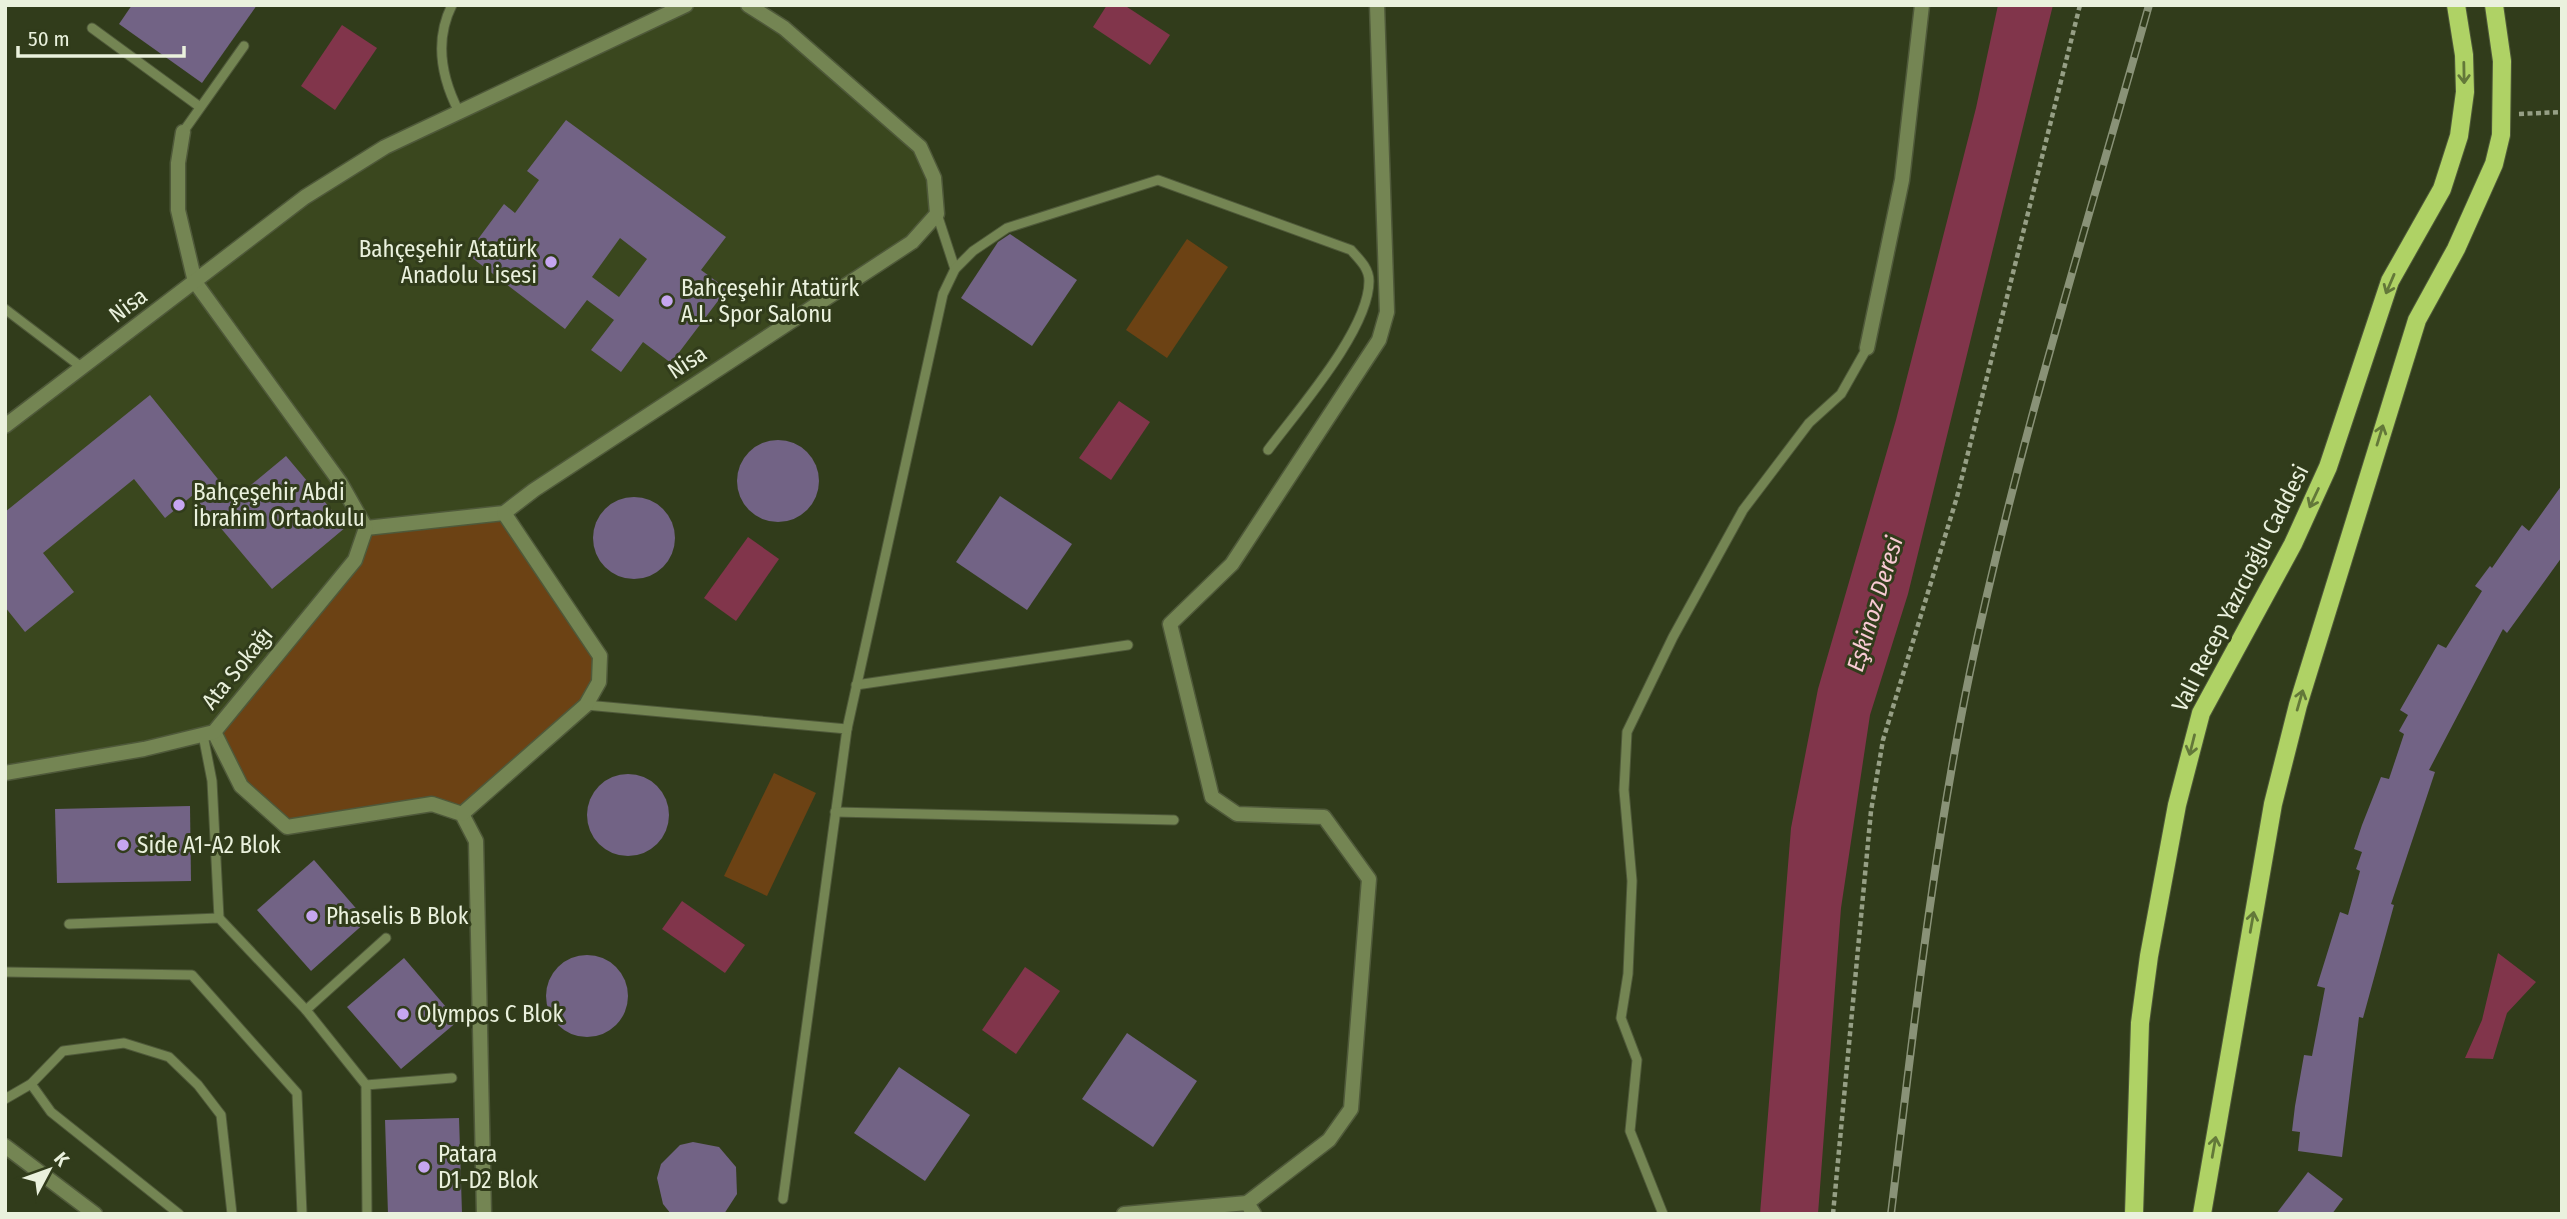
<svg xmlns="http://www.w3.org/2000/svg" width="2567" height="1219" viewBox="0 0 2567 1219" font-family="'Fira Sans Condensed',sans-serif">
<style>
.built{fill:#3a471e}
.green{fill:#6c4214}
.water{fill:#81354b}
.building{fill:#726385;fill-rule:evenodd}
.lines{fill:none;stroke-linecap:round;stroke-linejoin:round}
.lane-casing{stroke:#4f593a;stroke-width:11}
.street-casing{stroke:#4f593a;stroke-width:17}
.primary-casing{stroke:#4f593a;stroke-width:20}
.path{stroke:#969f85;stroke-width:4.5;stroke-dasharray:5 3.5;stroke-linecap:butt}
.lane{stroke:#748553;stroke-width:9}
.street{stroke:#748553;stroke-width:14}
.primary{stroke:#afd265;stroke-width:18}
.rail-casing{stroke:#899277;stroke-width:8}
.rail{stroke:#313c1b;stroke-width:5;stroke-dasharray:16;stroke-linecap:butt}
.oneway{stroke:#637839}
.poi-dot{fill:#c6a6f0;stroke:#313c1b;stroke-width:2.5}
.labels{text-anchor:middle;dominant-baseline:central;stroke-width:6;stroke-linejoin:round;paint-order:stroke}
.poi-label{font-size:23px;fill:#eaf1dd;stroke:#313c1b;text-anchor:start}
.street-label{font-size:23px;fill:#eaf1dd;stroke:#313c1b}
.water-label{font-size:24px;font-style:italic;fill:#f9cad4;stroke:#313c1b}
</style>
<rect width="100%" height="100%" fill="#313c1b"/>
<polygon class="built" points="686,5 748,5 920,147 937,214 912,242 504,513 355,560 214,732 5,773 5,426 80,366 385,147"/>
<g class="green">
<polygon points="1187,239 1228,267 1167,358 1126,330"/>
<polygon points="504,513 600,656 586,705 462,814 432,804 287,827 241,786 214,732 355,560 366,528"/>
<polygon points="774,773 816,793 767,896 724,876"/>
</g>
<g class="water">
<polygon points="1107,5 1124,5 1170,35 1150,65 1093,27"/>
<polygon points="1998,5 2053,5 1908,594 1870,715 1841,908 1818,1214 1760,1214 1791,828 1818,689 1896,420 1976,108"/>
<polygon points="342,25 377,48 335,110 301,86"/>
<polygon points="1119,401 1150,422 1111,480 1079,458"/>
<polygon points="748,537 779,559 736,621 704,598"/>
<polygon points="682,901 745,945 725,973 662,929"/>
<polygon points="2498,953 2536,982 2507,1013 2493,1059 2465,1058 2482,1020"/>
<polygon points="1025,967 1060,991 1016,1054 982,1030"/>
</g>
<g class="building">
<polygon points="132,5 257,5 202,83 119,24"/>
<path d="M566,120L726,237L701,270L727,289L671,363L643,342L621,372L591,350L614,320L587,300L565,329L467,254L504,204L515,213L539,180L527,171ZM620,238L647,259L619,297L592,277Z"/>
<polygon points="1010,234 1077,280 1032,346 961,298 998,242"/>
<polygon points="150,395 234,499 286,456 346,527 272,589 193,495 165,518 134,479 43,553 74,592 25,632 5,607 5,512"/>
<circle cx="778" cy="481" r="41"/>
<polygon points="2562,485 2562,557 2507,633 2503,629 2429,770 2435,772 2391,904 2394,905 2363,1018 2359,1017 2342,1157 2298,1151 2300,1132 2292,1131 2295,1106 2304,1055 2312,1056 2325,988 2317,986 2340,912 2348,915 2360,871 2356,869 2362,852 2354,849 2362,825 2381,777 2389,779 2404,734 2399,731 2408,715 2400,710 2438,644 2446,648 2482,591 2475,586 2490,566 2492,568 2522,525 2529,531"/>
<polygon points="1000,496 1072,544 1027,610 956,562"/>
<circle cx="634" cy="538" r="41"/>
<circle cx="628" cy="815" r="41"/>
<polygon points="190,806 191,881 57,883 55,809"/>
<polygon points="314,860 367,921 311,971 257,910"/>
<circle cx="587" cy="996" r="41"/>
<polygon points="404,958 458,1021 401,1069 347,1007"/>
<polygon points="1127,1033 1197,1081 1153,1147 1082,1099"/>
<polygon points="899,1067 970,1115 925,1181 854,1133"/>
<polygon points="459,1118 462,1214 388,1214 385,1120"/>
<polygon points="693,1142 719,1147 736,1167 737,1194 724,1214 671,1214 663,1204 657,1178 661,1164 680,1145"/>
<polygon points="2308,1172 2343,1199 2332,1214 2276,1214"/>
</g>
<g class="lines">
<g class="lane-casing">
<g id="lane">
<path d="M452,5C434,41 441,77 459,112"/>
<polyline points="92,28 200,107"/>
<polyline points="183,132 244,46"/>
<polyline points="937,214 955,269"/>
<polyline points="5,309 80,366"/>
<polyline points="856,685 1128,645"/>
<polyline points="586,705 847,729 783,1199"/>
<path d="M847,729L943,294L955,269L973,251L1007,228L1158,180L1351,250C1359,259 1369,268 1369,281C1369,330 1297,411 1268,450"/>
<polyline points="203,735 212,781 219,918"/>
<polyline points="835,812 1174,820"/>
<polyline points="69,924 219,918 306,1010 366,1085 367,1214"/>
<polyline points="5,972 192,975 297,1093 302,1214"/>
<polyline points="306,1010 386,938"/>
<polyline points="31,1084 51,1112 179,1214"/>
<polyline points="366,1085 452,1078"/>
<polyline points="5,1099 31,1084 63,1051 124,1043 169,1057 198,1085 221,1115 232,1214"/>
<polyline points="1663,1214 1630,1131 1637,1060 1621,1018 1628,974 1632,881 1624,790 1627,732 1673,637 1743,510 1809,423 1841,394 1867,348"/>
</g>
</g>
<g class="street-casing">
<g id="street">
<polyline points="183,132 178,163 178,210 195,282 340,482 366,528"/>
<polyline points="1867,348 1902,180 1922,5"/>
<polyline points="5,426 305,197 385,147 686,5"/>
<polyline points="366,528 504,513 534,490 912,242 937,214 934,178 920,147 784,28 748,5"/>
<polyline points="214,732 241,786 287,827 432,804 462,814 476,841 484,1214"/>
<polyline points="5,773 144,749 214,732 355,560 366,528"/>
<polyline points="462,814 586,705 599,682 600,656 504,513"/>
<polyline points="5,1146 95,1214"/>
<polyline points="1247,1203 1329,1140 1351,1109 1369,879 1324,817 1237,814 1212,797 1170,624 1232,564 1379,340 1387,312 1377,5"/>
<polyline points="1124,1214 1247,1203 1254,1214"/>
</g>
</g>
<g class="primary-casing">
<g id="primary">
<polyline points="2134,1214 2140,1023 2149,956 2177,805 2201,713 2293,544 2328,467 2390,281 2442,189 2459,136 2465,92 2464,55 2456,5"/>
<polyline points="2202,1214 2273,804 2298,705 2417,320 2456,249 2494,164 2501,135 2502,61 2494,5"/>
</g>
</g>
<g class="path">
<polyline points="2519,114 2562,112"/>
<polyline points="1833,1214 1871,811 1883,740 1957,497 2080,5"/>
</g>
<use href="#lane" class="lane"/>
<use href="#street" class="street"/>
<use href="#primary" class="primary"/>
<g class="rail-casing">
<path id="rail" d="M1891,1214C1913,1033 1933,851 1970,672C2017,447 2087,226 2149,5"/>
</g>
<use href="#rail" class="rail"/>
</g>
<defs><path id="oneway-shaft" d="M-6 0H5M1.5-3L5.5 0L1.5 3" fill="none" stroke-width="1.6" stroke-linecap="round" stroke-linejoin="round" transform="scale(1.75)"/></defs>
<g class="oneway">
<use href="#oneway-shaft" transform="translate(2464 73) rotate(89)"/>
<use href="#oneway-shaft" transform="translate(2390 284) rotate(113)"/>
<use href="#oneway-shaft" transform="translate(2380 435) rotate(-73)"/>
<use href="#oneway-shaft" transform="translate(2314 498) rotate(115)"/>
<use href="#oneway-shaft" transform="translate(2300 700) rotate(-74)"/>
<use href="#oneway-shaft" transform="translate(2192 745) rotate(104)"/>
<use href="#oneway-shaft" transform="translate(2252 922) rotate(-80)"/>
<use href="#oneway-shaft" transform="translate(2214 1147) rotate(-80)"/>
</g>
<g class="poi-dot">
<circle cx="551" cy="262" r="7"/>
<circle cx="667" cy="301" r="7"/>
<circle cx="179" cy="505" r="7"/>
<circle cx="123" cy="845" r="7"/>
<circle cx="312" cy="916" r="7"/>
<circle cx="403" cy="1014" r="7"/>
<circle cx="424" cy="1167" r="7"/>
</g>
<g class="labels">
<g class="poi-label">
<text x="537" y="249" text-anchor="end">Bahçeşehir Atatürk<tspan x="537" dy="26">Anadolu Lisesi</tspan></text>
<text x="681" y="288">Bahçeşehir Atatürk<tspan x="681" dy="26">A.L. Spor Salonu</tspan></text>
<text x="193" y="492">Bahçeşehir Abdi<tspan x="193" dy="26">İbrahim Ortaokulu</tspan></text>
<text x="137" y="845">Side A1-A2 Blok</text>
<text x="326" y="916">Phaselis B Blok</text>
<text x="417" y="1014">Olympos C Blok</text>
<text x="438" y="1154">Patara<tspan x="438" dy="26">D1-D2 Blok</tspan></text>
</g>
<g class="street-label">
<text transform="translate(128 305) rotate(-37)">Nisa</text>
<text transform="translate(687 362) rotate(-33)">Nisa</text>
<text transform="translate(2240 588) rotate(-63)">Vali Recep Yazıcıoğlu Caddesi</text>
<text transform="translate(237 668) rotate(-51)">Ata Sokağı</text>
</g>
<g class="water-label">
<text transform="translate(1875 604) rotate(-73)">Eşkinoz Deresi</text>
</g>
</g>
<rect width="2567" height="1219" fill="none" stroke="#eaf1dd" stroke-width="14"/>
<g transform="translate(49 1170) rotate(49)" stroke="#313c1b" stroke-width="5" paint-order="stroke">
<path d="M0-5L12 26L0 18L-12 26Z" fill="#eaf1dd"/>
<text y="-10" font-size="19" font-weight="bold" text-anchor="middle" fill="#eaf1dd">K</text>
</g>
<path d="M18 46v10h166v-10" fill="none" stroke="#eaf1dd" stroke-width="3.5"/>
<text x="28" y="46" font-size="21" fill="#eaf1dd" stroke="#313c1b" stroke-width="5" paint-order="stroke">50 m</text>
</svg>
